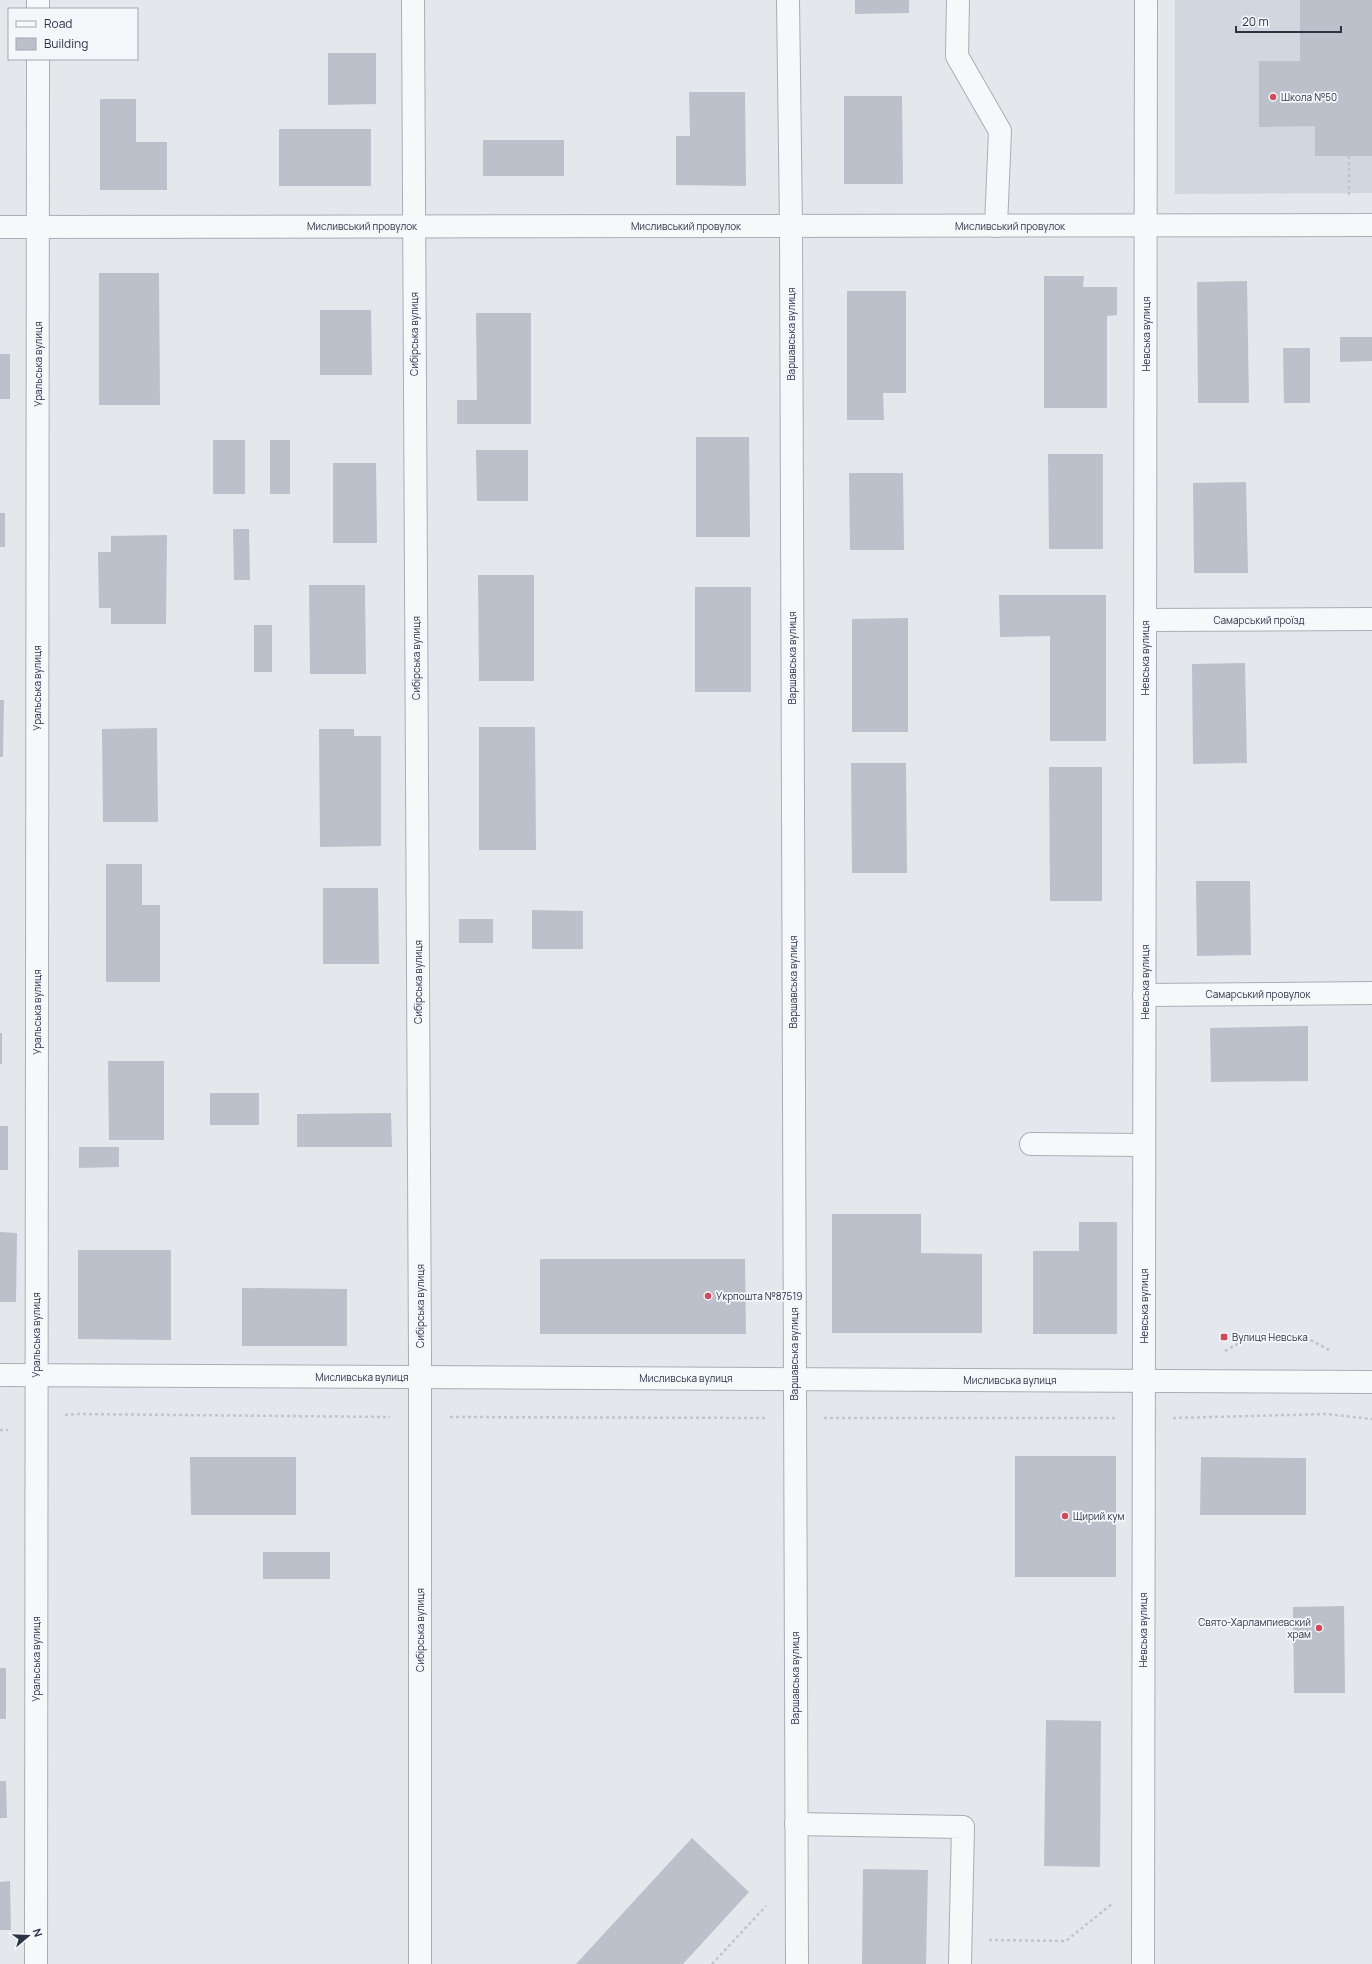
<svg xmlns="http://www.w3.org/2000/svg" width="1372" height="1964" viewBox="0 0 1372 1964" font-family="Manrope,sans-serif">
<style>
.built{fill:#d2d6de}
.building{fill:#bbc0ca}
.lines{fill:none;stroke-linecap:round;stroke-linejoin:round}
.minor-casing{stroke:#a9aeb7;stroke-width:24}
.path{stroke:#c2c5cb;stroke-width:2.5;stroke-dasharray:3 3;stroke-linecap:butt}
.minor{stroke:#f7f8fa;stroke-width:22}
.poi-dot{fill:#d1495b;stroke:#f4f6f9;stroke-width:1.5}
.labels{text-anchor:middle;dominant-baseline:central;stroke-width:3.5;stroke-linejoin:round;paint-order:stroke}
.poi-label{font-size:10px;fill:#2b3445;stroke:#f4f6f9;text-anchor:start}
.street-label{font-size:10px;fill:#2b3445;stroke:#f4f6f9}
</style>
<rect width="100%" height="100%" fill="#e4e7ec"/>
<polygon class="built" points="1175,0 1372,0 1372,193 1175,194"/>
<g class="building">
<polygon points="855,0 909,0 909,13 855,14"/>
<polygon points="1300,0 1372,0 1372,156 1315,156 1315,126 1259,127 1259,61 1300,61"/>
<polygon points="328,53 376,53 376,104 328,105"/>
<polygon points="689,92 745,92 746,186 676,185 676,136 690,136"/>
<polygon points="844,96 902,96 903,184 844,184"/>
<polygon points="100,99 136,99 136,142 167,142 167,190 100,190"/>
<rect x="279" y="129" width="92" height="57"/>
<rect x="483" y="140" width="81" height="36"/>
<polygon points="99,273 159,273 160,405 99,405"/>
<polygon points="1044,276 1084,276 1083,287 1117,287 1117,315 1107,316 1107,408 1044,408"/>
<polygon points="1247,281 1249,403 1198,403 1197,282"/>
<polygon points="847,291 906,291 906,393 883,393 884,420 847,420"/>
<polygon points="320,310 371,310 372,375 320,375"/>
<polygon points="476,313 531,313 531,424 457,424 457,400 477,400"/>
<polygon points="1340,337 1372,337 1372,361 1340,362"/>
<polygon points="1283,348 1310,348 1310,403 1284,403"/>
<rect x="0" y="354" width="10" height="45"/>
<polygon points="696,437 749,437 750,537 696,537"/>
<rect x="213" y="440" width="32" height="54"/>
<rect x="270" y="440" width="20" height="54"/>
<polygon points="476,450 528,450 528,501 477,501"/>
<polygon points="1048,454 1103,454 1103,549 1049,549"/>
<polygon points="333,463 376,463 377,543 333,543"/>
<polygon points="849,473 903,473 904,550 850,550"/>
<polygon points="1246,482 1248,573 1194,573 1193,483"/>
<rect x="0" y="513" width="5" height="34"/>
<polygon points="233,529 249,529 250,580 234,580"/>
<polygon points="167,535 166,624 111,624 111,608 99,608 98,552 111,552 111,536"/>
<polygon points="478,575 534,575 534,681 479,681"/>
<polygon points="309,585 365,585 366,674 310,674"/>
<rect x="695" y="587" width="56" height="105"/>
<polygon points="999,595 1106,595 1106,741 1050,741 1050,636 1000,637"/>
<polygon points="908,618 908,732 852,732 852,619"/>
<rect x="254" y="625" width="18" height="47"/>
<polygon points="1245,663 1247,763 1193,764 1192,664"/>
<polygon points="0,700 4,700 3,757 0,757"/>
<polygon points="479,727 535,727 536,850 479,850"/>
<polygon points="157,728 158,822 103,822 102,729"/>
<polygon points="319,729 354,729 354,736 381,736 381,846 320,847"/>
<polygon points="851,763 906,763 907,873 852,873"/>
<polygon points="1049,767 1102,767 1102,901 1050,901"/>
<polygon points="106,864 142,864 142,905 160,905 160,982 106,982"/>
<polygon points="1196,881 1250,881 1251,955 1197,956"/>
<polygon points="323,888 378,888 379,964 323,964"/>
<polygon points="532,910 583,911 583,949 532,949"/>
<rect x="459" y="919" width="34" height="24"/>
<polygon points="1308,1026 1308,1081 1211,1082 1210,1028"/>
<rect x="0" y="1033" width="2" height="31"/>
<polygon points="108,1061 164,1061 164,1140 109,1140"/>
<rect x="210" y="1093" width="49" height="32"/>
<polygon points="391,1113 392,1147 297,1147 297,1114"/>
<rect x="0" y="1126" width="8" height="44"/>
<polygon points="79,1147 119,1147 119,1167 79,1168"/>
<polygon points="832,1214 921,1214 921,1253 982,1254 982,1333 832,1333"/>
<polygon points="1079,1222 1117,1222 1117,1334 1033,1334 1033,1251 1079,1251"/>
<polygon points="0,1232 17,1233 16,1302 0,1302"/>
<polygon points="78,1250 171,1250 171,1340 78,1339"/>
<polygon points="540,1259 745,1259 746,1334 540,1334"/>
<polygon points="242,1288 347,1289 347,1346 242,1346"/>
<rect x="1015" y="1456" width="101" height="121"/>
<polygon points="190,1457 296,1457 296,1515 191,1515"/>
<polygon points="1201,1457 1306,1458 1306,1515 1200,1515"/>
<rect x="263" y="1552" width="67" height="27"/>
<polygon points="1344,1606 1345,1693 1294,1693 1293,1607"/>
<rect x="0" y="1668" width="6" height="51"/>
<polygon points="1046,1720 1101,1721 1100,1867 1044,1866"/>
<polygon points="0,1781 6,1781 7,1818 0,1818"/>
<polygon points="692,1838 749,1892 683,1964 576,1964"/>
<polygon points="863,1869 928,1870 926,1964 862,1964"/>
<polygon points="10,1881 11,1930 0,1930 0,1882"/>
</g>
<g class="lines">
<g class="minor-casing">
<g id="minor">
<polyline points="38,0 38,9"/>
<polyline points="413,0 420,1357 420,1964"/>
<polyline points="788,0 791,226 797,1964"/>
<polyline points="958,0 957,56 1000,131 996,226"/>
<polyline points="0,227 1372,225"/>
<polyline points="1145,620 1372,619"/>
<polyline points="1144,995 1372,993"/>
<polyline points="1031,1144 1144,1145"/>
<polyline points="0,1375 1372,1382"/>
<polyline points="796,1824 963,1827 960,1964"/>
<polyline points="36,1964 38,59"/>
<polyline points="1143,1964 1146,0"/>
</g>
</g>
<g class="path">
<polyline points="1349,156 1349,195"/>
<polyline points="1225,1351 1248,1338 1303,1336 1331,1351"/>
<polyline points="65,1415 76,1414 390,1417"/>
<polyline points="450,1417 765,1418"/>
<polyline points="824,1418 1115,1418"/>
<polyline points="1173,1418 1327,1414 1372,1419"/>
<polyline points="0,1430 8,1430"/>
<polyline points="989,1940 1066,1941 1113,1903"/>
<polyline points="712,1964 766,1906"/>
</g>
<use href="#minor" class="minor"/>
</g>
<g class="poi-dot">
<circle cx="1273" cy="97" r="4"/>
<circle cx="708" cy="1296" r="4"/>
<rect x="1220" y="1333" width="8" height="8" rx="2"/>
<circle cx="1065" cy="1516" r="4"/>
<circle cx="1319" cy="1628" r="4"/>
</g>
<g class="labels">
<g class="poi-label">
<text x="1281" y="97">Школа №50</text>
<text x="716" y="1296">Укрпошта №87519</text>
<text x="1232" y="1337">Вулиця Невська</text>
<text x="1073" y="1516">Щирий кум</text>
<text x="1311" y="1622" text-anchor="end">Свято-Харлампиевский<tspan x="1311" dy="12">храм</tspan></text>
</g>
<g class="street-label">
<text x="362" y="226">Мисливський провулок</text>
<text x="686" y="226">Мисливський провулок</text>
<text x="1010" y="226">Мисливський провулок</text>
<text transform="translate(414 334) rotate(-90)">Сибірська вулиця</text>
<text transform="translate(791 334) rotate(-90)">Варшавська вулиця</text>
<text transform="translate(1146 334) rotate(-90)">Невська вулиця</text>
<text transform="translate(38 364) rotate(-90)">Уральська вулиця</text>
<text x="1259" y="620">Самарський проїзд</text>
<text transform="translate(416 658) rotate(-90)">Сибірська вулиця</text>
<text transform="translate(792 658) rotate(-90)">Варшавська вулиця</text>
<text transform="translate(1145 658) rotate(-90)">Невська вулиця</text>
<text transform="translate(37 688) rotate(-90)">Уральська вулиця</text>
<text transform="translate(418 982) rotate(-90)">Сибірська вулиця</text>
<text transform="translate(793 982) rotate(-90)">Варшавська вулиця</text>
<text transform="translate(1145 982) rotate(-90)">Невська вулиця</text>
<text x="1258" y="994">Самарський провулок</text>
<text transform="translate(37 1012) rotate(-90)">Уральська вулиця</text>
<text transform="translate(420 1306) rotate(-90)">Сибірська вулиця</text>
<text transform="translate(1144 1306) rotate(-90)">Невська вулиця</text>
<text transform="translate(36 1335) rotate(-90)">Уральська вулиця</text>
<text transform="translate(794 1354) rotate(-90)">Варшавська вулиця</text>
<text x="362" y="1377">Мисливська вулиця</text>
<text x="686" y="1378">Мисливська вулиця</text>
<text x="1010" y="1380">Мисливська вулиця</text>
<text transform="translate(420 1630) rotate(-90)">Сибірська вулиця</text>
<text transform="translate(1143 1630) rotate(-90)">Невська вулиця</text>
<text transform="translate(36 1659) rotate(-90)">Уральська вулиця</text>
<text transform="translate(795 1678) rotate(-90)">Варшавська вулиця</text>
</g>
</g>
<rect x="8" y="8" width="130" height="52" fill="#f4f6f9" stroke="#a4a8b1"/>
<rect x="16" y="21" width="20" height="6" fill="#f7f8fa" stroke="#a4a8b1"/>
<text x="44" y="28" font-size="12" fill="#2b3445">Road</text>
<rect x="16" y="38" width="20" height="12" fill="#bbc0ca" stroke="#a4a8b1"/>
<text x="44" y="48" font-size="12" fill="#2b3445">Building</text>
<g transform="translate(28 1936) rotate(71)" stroke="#f4f6f9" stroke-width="3" paint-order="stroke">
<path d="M0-3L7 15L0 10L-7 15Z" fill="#2b3445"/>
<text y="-6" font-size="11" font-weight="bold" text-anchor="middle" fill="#2b3445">N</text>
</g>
<path d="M1236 26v6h105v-6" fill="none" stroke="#2b3445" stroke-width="2"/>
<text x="1242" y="26" font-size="12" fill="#2b3445" stroke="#f4f6f9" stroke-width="3" paint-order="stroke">20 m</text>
</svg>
